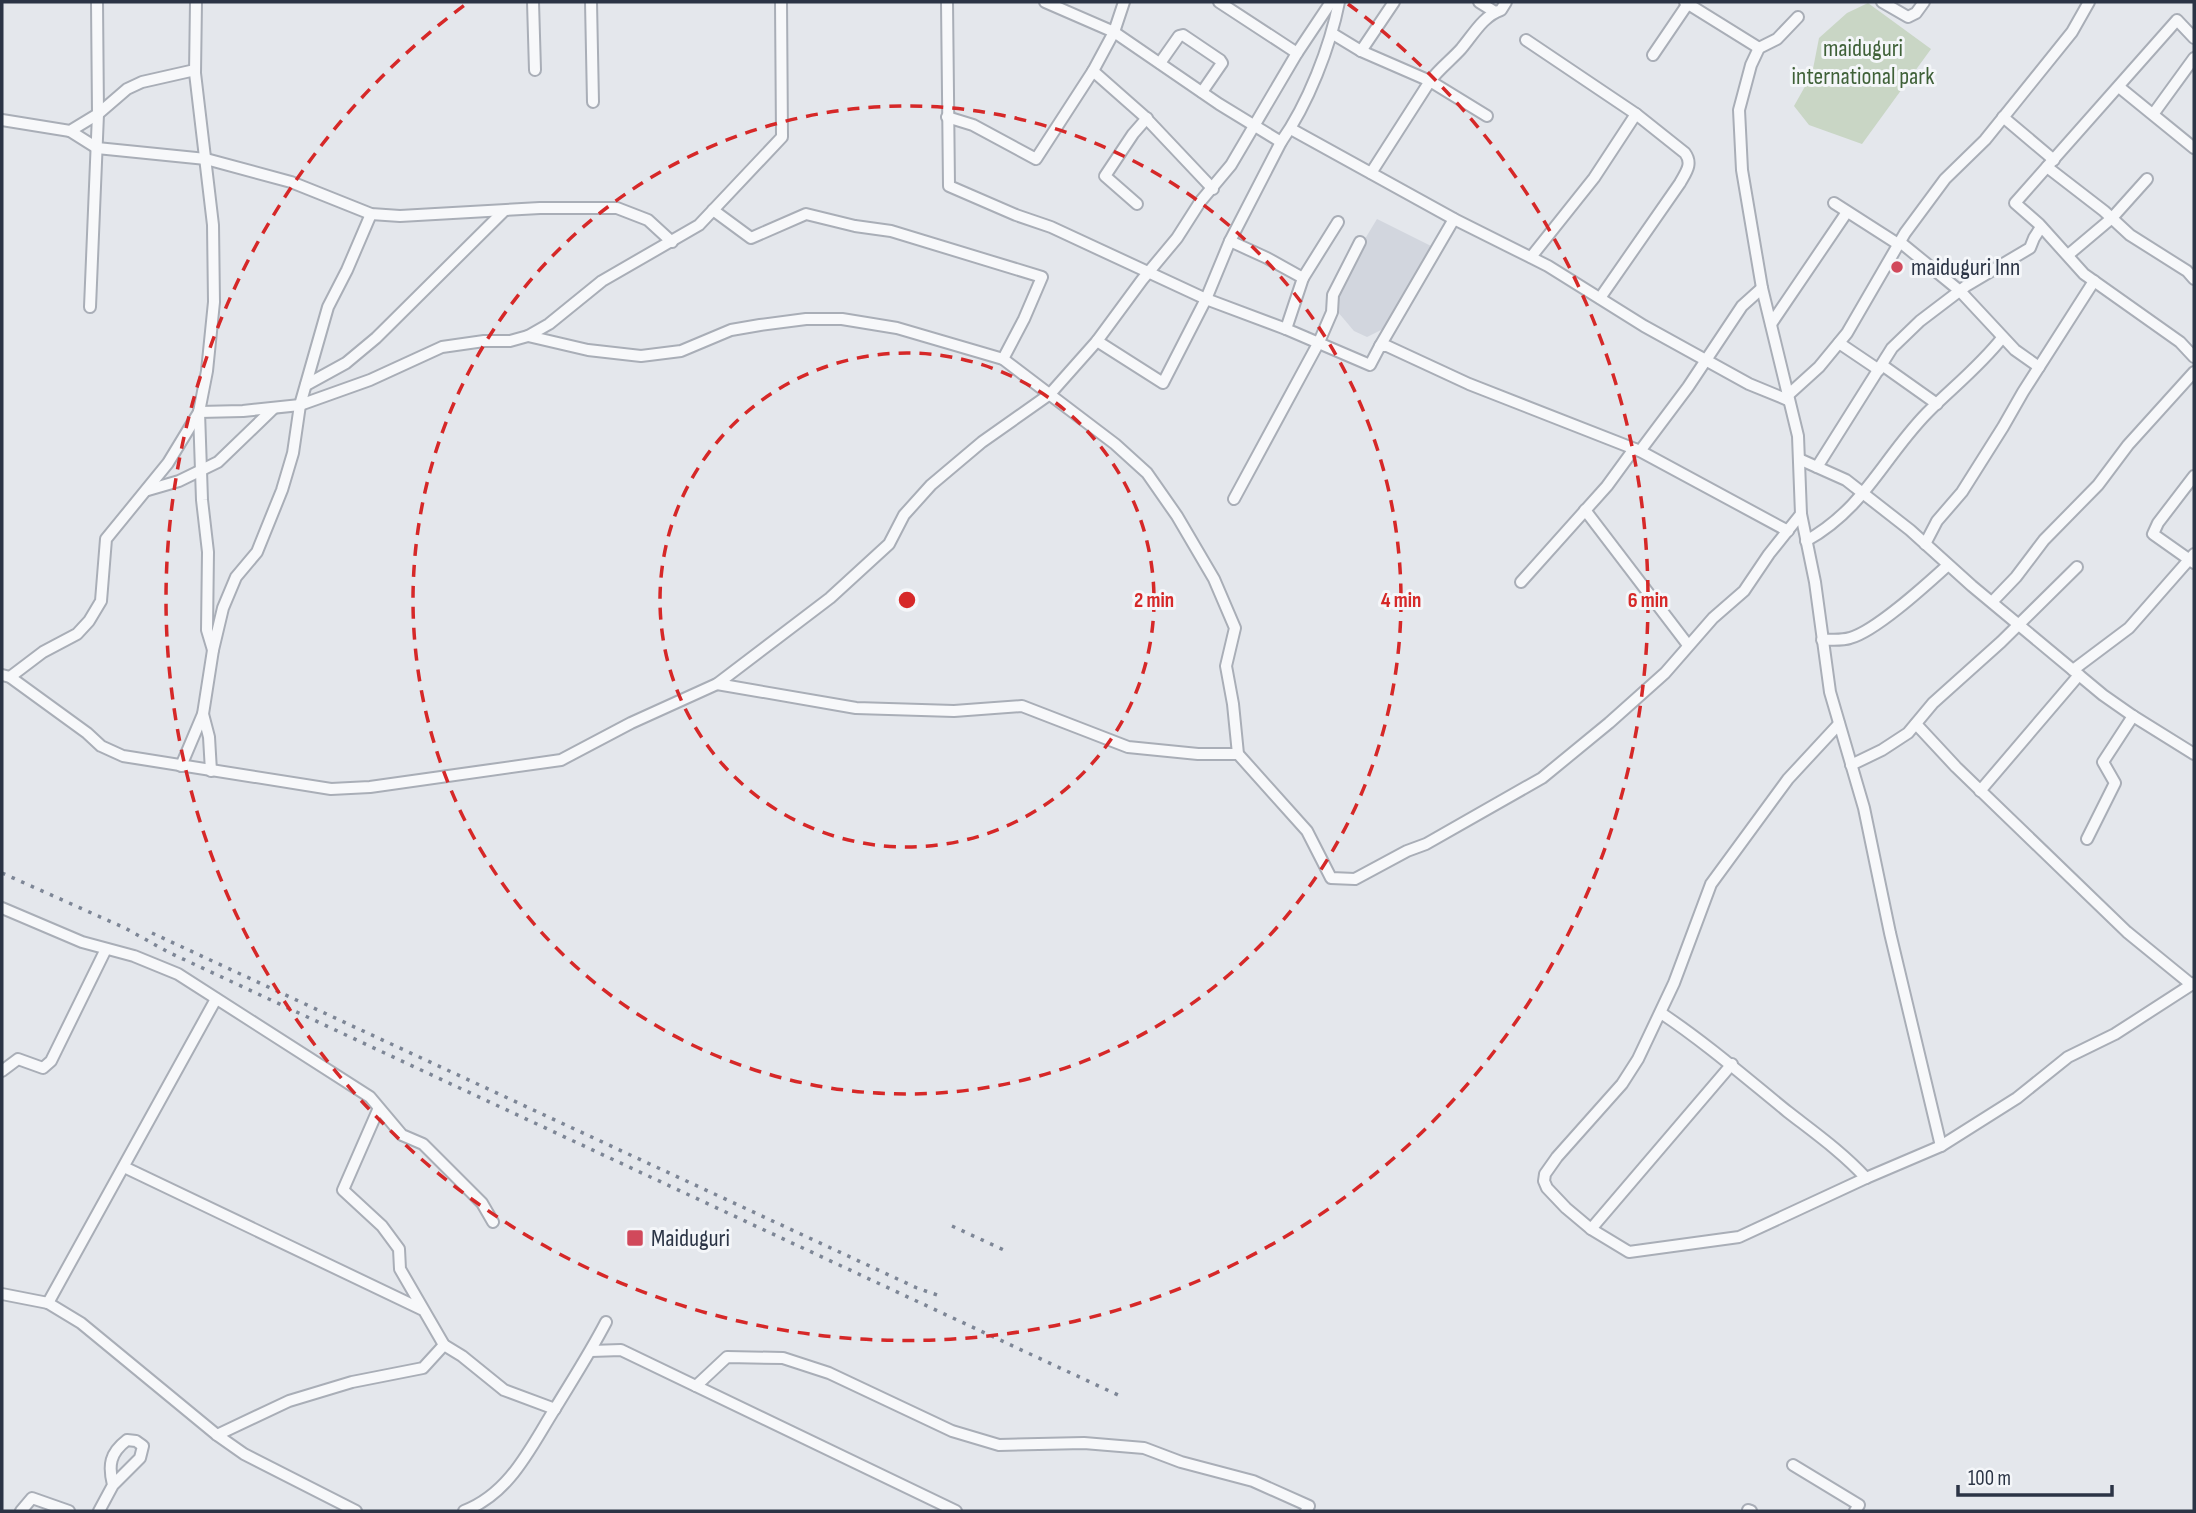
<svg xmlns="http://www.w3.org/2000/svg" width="2196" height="1513" viewBox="0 0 2196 1513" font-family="'Sofia Sans Condensed',sans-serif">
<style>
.built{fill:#d2d6de}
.green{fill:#c9d6c5}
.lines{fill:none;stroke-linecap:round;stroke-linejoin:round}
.minor-casing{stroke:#a9aeb7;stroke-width:14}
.minor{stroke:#f7f8fa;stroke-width:10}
.rail{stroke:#7d8696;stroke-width:3.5;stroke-dasharray:3.5 7;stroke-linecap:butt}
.ring{fill:none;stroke:#d62828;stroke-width:3.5;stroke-dasharray:12 9}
.poi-dot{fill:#d1495b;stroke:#f4f6f9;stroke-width:2.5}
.labels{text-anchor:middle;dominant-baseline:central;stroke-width:6;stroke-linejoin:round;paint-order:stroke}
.park-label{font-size:24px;fill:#3f6138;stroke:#f4f6f9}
.poi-label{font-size:24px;fill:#2b3445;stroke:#f4f6f9;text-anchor:start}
.centre{fill:#d62828;stroke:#f4f6f9;stroke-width:3.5}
.ring-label{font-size:21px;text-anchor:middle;font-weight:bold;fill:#d62828;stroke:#f4f6f9;stroke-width:6;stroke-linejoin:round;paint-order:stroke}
</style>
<rect width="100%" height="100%" fill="#e4e7ec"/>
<polygon class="built" points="1377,219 1433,247 1385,328 1367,337 1354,331 1332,305 1351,262"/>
<polygon class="green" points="1868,3 1931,49 1862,144 1809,125 1794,106 1812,74 1819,38 1847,13"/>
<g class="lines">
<g class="minor-casing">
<g id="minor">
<polyline points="196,2 195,73 213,225 214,302 207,371 199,412 202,500 208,552 207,630 213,650"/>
<polyline points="533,2 535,70"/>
<polyline points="591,2 593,102"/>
<polyline points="947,2 949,186 1016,215 1051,227 1206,299 1286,329"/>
<polyline points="1045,2 1114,32 1219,104 1281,142"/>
<polyline points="1219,2 1297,53"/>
<polyline points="1479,2 1495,12"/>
<polyline points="1685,2 1759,48"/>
<polyline points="1882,2 1908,17 1916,13 1924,2"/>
<polyline points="1798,17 1777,39 1759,48 1751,65 1739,110 1742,170 1762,288 1798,436 1801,514 1815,582 1830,692 1864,808 1890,933 1941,1146"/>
<path d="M1333,34L1361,51L1430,81C1439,69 1451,60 1461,49C1473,35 1483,16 1501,10L1506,2"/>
<polyline points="2194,38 2177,20 2015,203 2039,224 2084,274 2180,342 2194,357"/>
<path d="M1526,40L1636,114L1685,153C1693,164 1686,172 1680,183L1600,298"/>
<polyline points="1361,51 1394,2"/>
<polyline points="1653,55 1689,2"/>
<polyline points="1160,63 1179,36 1183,35 1220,60 1222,63 1202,92"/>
<polyline points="1093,71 1144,116 1213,189"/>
<polyline points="2119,87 2194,148"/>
<polyline points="2154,113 2194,58"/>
<polyline points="947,117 973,125 1036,159 1093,71 1114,32 1124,2"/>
<polyline points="2003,117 2054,160"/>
<polyline points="2,120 70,131 98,114 127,89 142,82 195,70"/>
<polyline points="1291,129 1454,219 1548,266 1644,326 1749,384 1788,400"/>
<polyline points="70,131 97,148 206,159 291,182 371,214 400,216 540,208 617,208 648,220 672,242"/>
<polyline points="2047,167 2104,211 2130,235 2187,271 2194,279"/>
<polyline points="1371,173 1430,81 1487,116"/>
<polyline points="1834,203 1898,244"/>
<polyline points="1137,204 1105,176 1133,134 1147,118"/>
<polyline points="713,210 751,238 806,214 855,226 891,231 1042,277 1024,319 1003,359"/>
<polyline points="1230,241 1267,258 1303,278 1286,329 1370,365 1380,346 1387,346 1469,384 1640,451 1788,531"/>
<polyline points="1900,242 1960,291 2015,350 2039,367"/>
<polyline points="2068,255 2112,218 2147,179"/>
<polyline points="1531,257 1594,178 1636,114"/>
<polyline points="1303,278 1338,222"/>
<polyline points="90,307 98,114 97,2"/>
<polyline points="1771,324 1847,212"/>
<polyline points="528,336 588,350 641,356 681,351 731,330 760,325 806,319 842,319 897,328 1003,359 1115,444 1147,473 1177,516 1214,579 1235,628 1226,666 1233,704 1238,754 1307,831 1331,878 1355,879 1407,851 1426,844 1542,778 1609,723 1665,673 1713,618 1744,591 1769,554 1801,514"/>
<path d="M1097,341L1163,383L1206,299L1230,241L1281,142C1308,104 1330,47 1339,2"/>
<polyline points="1839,343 1879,370"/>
<polyline points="1380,346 1454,219"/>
<polyline points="1882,365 1937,404"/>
<polyline points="306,385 346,363 376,338 504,211"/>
<polyline points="1787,396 1819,367 1847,333 1905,233 1945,179 1985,140 2072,32 2089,2"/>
<polyline points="199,412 243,411 300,405 370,380 442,347 484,341 510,341 528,336 549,324 602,281 699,225 782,137 781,2"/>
<polyline points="1640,451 1688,387 1742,306 1762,288"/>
<polyline points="1799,459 1846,480 1910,530 1972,586 2103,695 2133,716 2194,754"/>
<polyline points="1817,467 1892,348 1920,321 1966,286 2030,248 2034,238 2041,227"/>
<polyline points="2194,476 2158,523 2153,534 2194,563"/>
<polyline points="148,490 179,481 218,462 274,408"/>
<polyline points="1234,499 1319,342 1332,312 1333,295 1360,242"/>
<polyline points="1585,510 1688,645"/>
<path d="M1806,541C1865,508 1883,458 1927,413C1952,388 1980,366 2002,338"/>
<polyline points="1925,544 1937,521 1962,492 2003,427 2023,392 2094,281"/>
<polyline points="1521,582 1607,486 1634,449"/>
<polyline points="1992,602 2016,577 2044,540 2098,485 2128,445 2194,372"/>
<path d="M1822,640C1830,639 1841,641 1850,638C1876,631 1927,584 1948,565"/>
<polyline points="2073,670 2129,628 2194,554"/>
<polyline points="2,675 10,677 87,733 101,746 123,756 331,789 370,787 561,760 631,723 717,684 830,598 889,544 904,515 931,485 982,442 1050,394 1097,341 1142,280 1177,238 1200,202 1231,165 1297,53 1331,2"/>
<polyline points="10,677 43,652 77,634 89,621 101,601 106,539 168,463 199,412"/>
<polyline points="717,684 856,708 954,711 1022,706 1128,747 1198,754 1238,754"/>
<polyline points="203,714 209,737 211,771"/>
<polyline points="1839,724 1788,779 1711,884 1674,983 1638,1059 1622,1084 1557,1157 1545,1174 1544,1181 1547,1188 1566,1208 1591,1229 1629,1252 1739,1237 1866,1178 1941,1146 2017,1098 2068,1057 2115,1034 2194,983"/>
<polyline points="1916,724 1956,767 2127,932 2192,985"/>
<polyline points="1851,765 1882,750 1908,733 1933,703 2001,642 2077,567"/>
<polyline points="181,766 203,714 213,650 223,608 236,577 257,552 282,490 293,453 300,405 328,307 347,270 371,214"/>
<polyline points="1980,791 2079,675"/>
<polyline points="2087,839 2115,783 2103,762 2133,716"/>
<polyline points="2,908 82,942 134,956 178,974 370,1097 402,1135 423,1144 482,1203 493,1222"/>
<path d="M1661,1013C1706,1043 1746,1078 1788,1112C1815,1133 1842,1152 1866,1178"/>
<polyline points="2,1071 18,1059 43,1068 51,1061 106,949"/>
<polyline points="378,1110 343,1190 382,1226 399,1249 400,1269 444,1345 462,1356 504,1390 555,1409"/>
<polyline points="124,1167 421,1309"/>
<polyline points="1591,1229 1732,1064"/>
<polyline points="2,1294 48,1303 81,1323 217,1435 244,1454 356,1511"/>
<polyline points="48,1303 216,999"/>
<polyline points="591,1351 621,1350 956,1511"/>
<polyline points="696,1386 727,1357 783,1358 829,1373 952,1431 999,1445 1084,1443 1144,1448 1181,1462 1253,1481 1309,1506 1306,1511"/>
<polyline points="217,1435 289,1401 352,1382 423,1368 444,1345"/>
<polyline points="1793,1465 1859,1505 1855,1511"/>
<polyline points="1748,1510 1751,1511"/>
<polyline points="21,1511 32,1498 69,1511"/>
<path d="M99,1511L113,1485L140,1458L143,1446L136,1441L127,1440C110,1453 108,1465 113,1485"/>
<path d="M464,1511C511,1493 531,1446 556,1407C573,1379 591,1351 606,1322"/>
</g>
</g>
<use href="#minor" class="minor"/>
<g class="rail">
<polyline points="2,873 125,928 168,952 1118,1395"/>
<polyline points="152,933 917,1288 943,1297"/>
<polyline points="952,1226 1006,1251"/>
</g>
</g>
<g class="ring">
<circle cx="907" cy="600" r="247"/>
<circle cx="907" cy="600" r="494"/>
<path d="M1348 4A741 741 0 1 1 466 4"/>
</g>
<g class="poi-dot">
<circle cx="1897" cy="267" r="7"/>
<rect x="626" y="1229" width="18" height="18" rx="3.5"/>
</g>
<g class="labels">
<g class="park-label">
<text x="1863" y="48">maiduguri<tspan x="1863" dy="28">international park</tspan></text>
</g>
<g class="poi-label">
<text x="1911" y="267">maiduguri Inn</text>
<text x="651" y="1238">Maiduguri</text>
</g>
</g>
<circle cx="907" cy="600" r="10" class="centre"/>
<g class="ring-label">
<text x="1154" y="607">2 min</text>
<text x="1401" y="607">4 min</text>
<text x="1648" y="607">6 min</text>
</g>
<rect width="2196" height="1513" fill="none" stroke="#2b3445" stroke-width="7"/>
<path d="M1958 1485v10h154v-10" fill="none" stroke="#2b3445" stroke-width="3.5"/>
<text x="1968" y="1485" font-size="21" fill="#2b3445" stroke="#f4f6f9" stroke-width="5" paint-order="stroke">100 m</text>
</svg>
